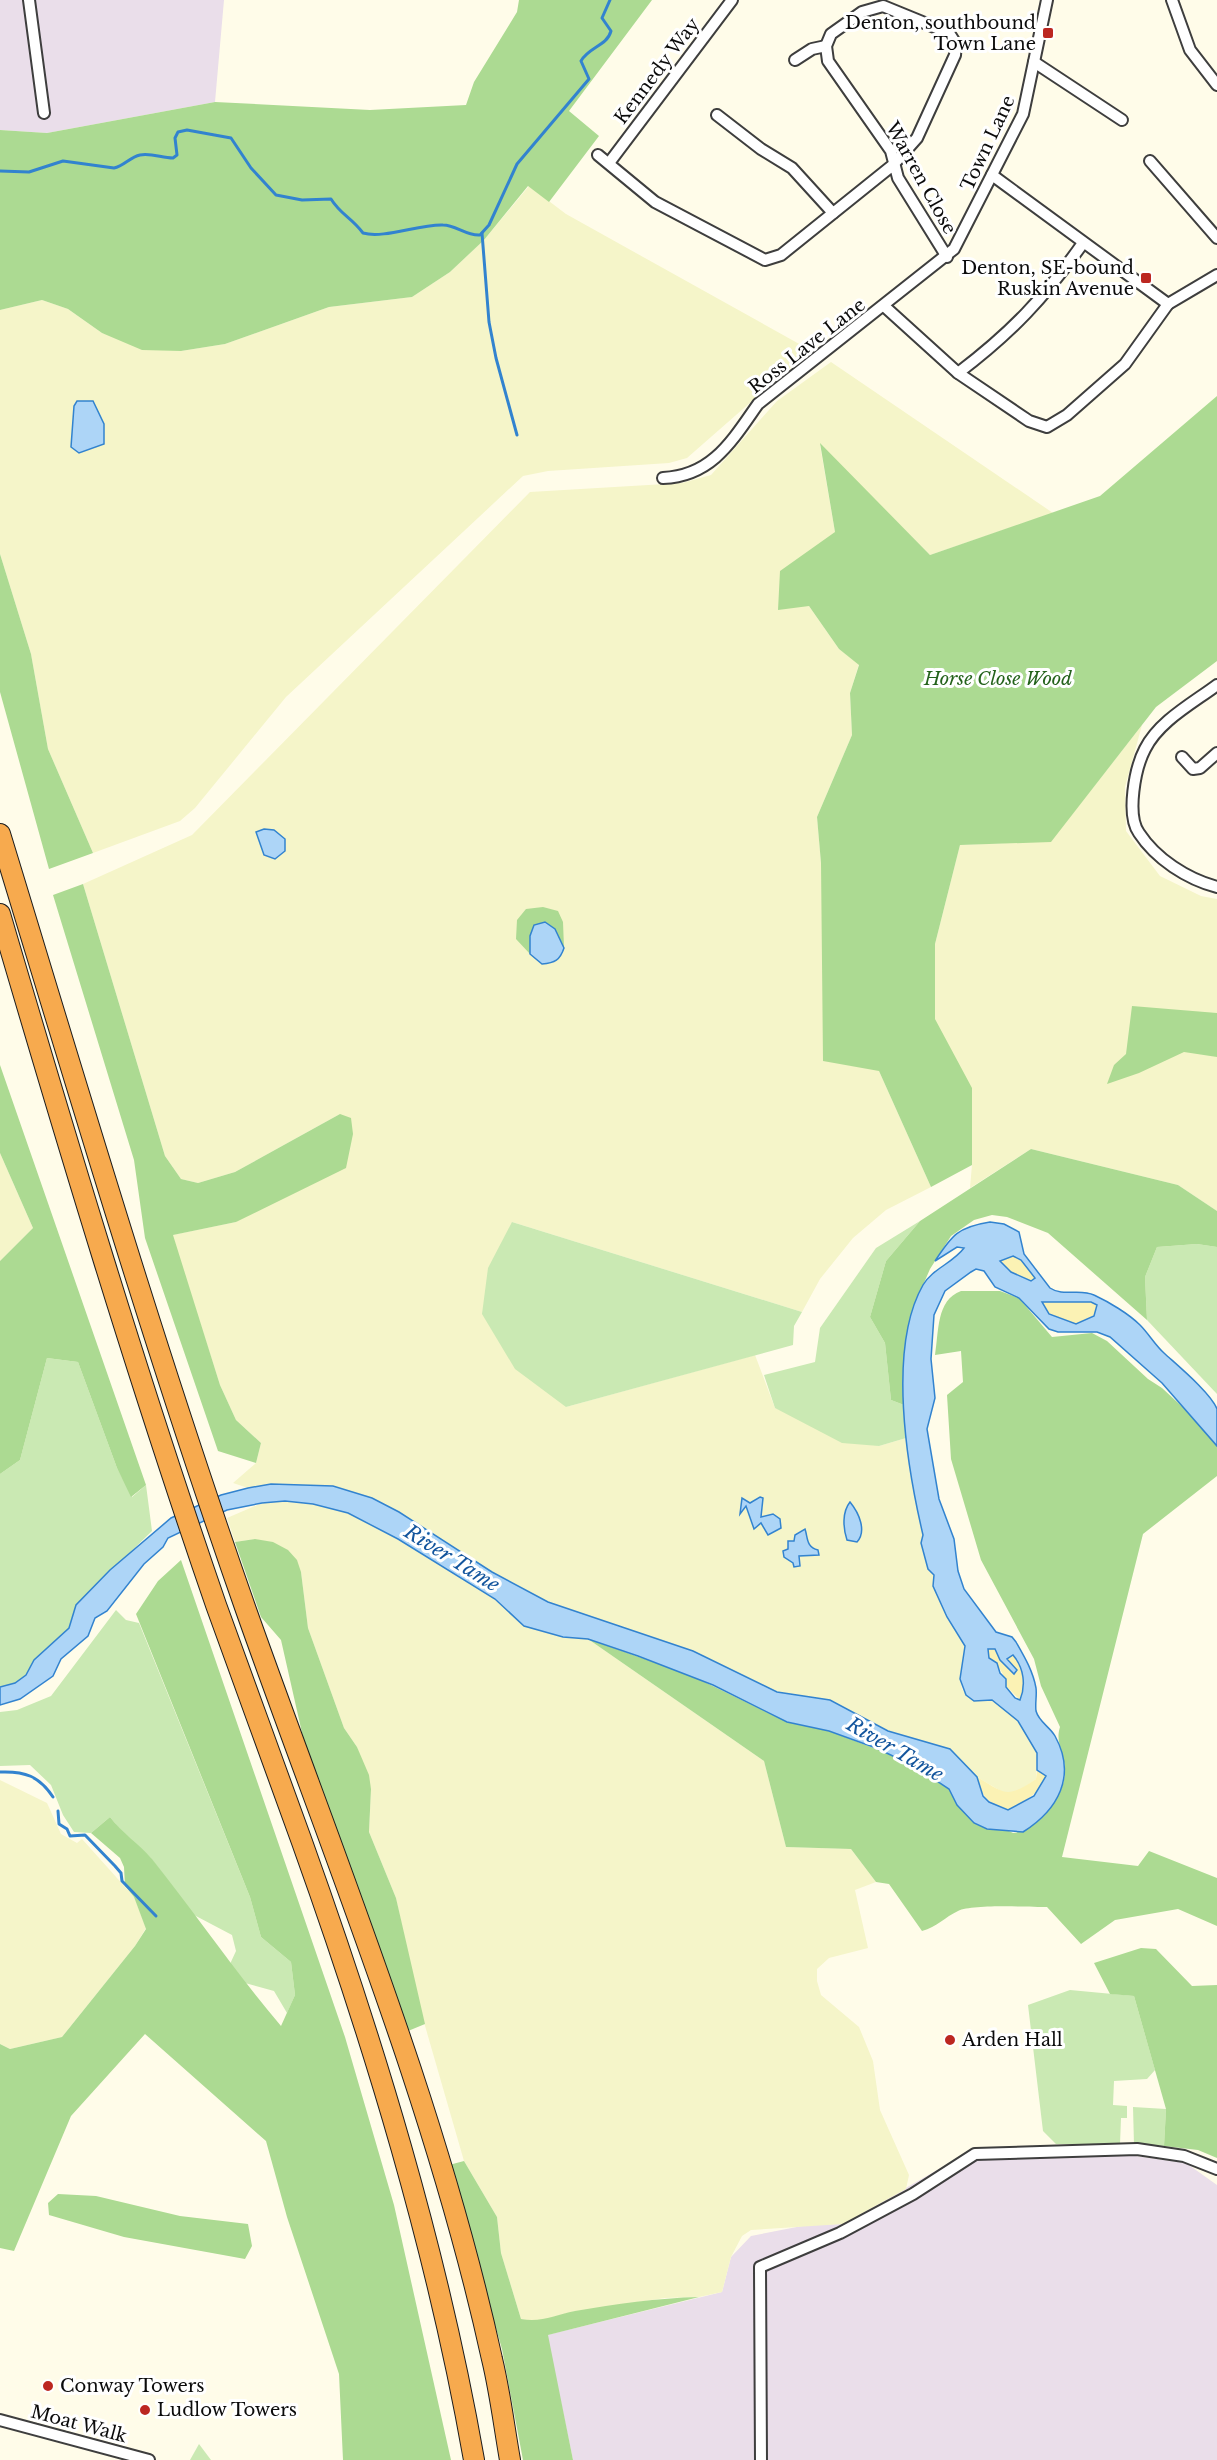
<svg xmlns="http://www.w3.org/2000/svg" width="1217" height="2460" viewBox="0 0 1217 2460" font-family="'Libre Baskerville',serif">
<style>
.industrial{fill:#eadeea}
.farmland{fill:#f5f5c9}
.green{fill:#cae9b3}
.forest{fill:#acda92}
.sand{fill:#fbf2b4}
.water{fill:#add5f7;stroke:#3283cf;stroke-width:1.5;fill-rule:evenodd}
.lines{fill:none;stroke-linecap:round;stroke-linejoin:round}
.stream{stroke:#3283cf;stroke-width:3}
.minor-casing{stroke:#3e3e3e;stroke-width:14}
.motorway-casing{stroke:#1c1c1c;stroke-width:22}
.minor{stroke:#fff;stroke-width:10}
.motorway{stroke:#f7aa4e;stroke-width:20}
.poi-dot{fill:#bc2721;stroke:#fff;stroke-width:2}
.labels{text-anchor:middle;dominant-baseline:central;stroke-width:6;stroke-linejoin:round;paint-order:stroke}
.poi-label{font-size:18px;fill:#0b0b0b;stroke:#fff;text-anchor:start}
.street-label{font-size:18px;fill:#0b0b0b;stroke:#fff}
.park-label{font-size:18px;font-style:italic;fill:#24621b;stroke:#fff}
.water-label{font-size:20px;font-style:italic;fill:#13559d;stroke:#fff}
</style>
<rect width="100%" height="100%" fill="#fffce9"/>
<g class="industrial">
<polygon points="0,0 224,0 215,102 47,133 0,130"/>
<polygon points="1121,2154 1186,2163 1217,2185 1217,2460 573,2460 547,2335 722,2292 731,2257 751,2236 807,2225 843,2224 958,2158"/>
</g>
<g class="farmland">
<polygon points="529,186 566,214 810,350 687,458 669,463 548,471 523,476 286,697 195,808 180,821 93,853 48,749 31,654 0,554 0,310 42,300 68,309 102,333 181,351 225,344 329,307 412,297 450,272 484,240"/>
<polygon points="831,362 1053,513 930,555 820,445 835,532 809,606 839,649 859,664 850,693 852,735 817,817 821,863 879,1071 931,1187 886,1210 853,1238 820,1279 802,1312 512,1222 566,1407 755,1355 775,1408 879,1446 906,1438 924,1539 921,1543 928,1569 934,1575 933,1586 947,1616 965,1646 960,1679 962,1689 967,1696 992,1700 1000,1704 1018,1721 1037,1753 1036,1779 1016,1793 1004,1793 977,1777 950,1749 888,1731 829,1700 777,1692 693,1651 548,1602 492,1572 399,1512 372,1498 333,1486 271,1484 248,1488 233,1483 256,1463 261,1443 236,1420 220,1385 172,1235 236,1222 340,1114 235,1172 198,1183 181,1179 165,1156 83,884 192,835 530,492 682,483 711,475 777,401"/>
<polygon points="1142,725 1125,787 1126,831 1160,876 1201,896 1217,899 1217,1211 1178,1185 1031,1149 970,1188 972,1165 935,1019 935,944 960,845 1051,841"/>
<polygon points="0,1153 33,1228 0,1261"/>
<polygon points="285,1501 313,1504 348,1513 398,1539 495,1599 524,1626 563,1637 588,1639 764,1761 786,1847 851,1849 876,1882 855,1890 868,1948 829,1958 817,1969 817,1981 821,1995 859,2027 873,2061 880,2110 909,2175 906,2189 843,2224 751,2230 742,2236 731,2257 722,2292 699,2297 665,2298 572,2312 536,2322 521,2319 501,2253 497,2217 464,2161 419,2005 396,1898 369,1832 371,1789 357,1747 344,1728 308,1628 301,1572 255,1539 235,1542 227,1518 262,1503"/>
<polygon points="0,1780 47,1803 61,1834 77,1843 82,1839 134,1897 146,1928 135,1946 62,2037 10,2049 0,2044"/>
</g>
<g class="green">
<polygon points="920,1221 886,1261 870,1317 885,1343 891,1400 904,1405 906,1438 879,1446 842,1443 775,1408 764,1375 815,1362 820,1328 876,1248"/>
<polygon points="512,1222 802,1312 794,1326 793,1345 566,1407 515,1369 482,1314 488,1268"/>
<polygon points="1197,1244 1217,1247 1217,1394 1147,1320 1145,1277 1157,1247"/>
<polygon points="47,1358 78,1362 117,1468 132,1497 146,1485 152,1531 76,1605 69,1628 34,1660 26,1675 15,1683 0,1687 0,1474 20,1460"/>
<polygon points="116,1610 126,1620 139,1623 250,1897 261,1937 291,1962 295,1995 287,2013 274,1991 245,1983 230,1964 236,1951 232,1935 194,1915 150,1857 122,1832 110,1817 91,1833 74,1832 63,1815 51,1785 30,1765 0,1766 0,1712 17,1710 51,1696"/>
<polygon points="1070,1990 1134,1996 1155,2070 1147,2079 1114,2081 1113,2105 1127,2106 1127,2118 1121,2118 1120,2144 1056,2144 1043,2131 1028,2005"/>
<polygon points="1133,2107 1166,2109 1164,2146 1134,2145"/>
<polygon points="199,2444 211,2460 190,2460"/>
</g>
<g class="forest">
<polygon points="519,0 652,0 569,111 599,136 549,202 528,186 484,240 450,272 412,297 329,307 225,344 181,351 142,350 102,333 68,309 42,300 0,310 0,130 47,133 215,102 370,110 466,105 474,82 517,12"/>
<polygon points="1217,396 1217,661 1156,707 1051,842 960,845 935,944 935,1019 972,1088 972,1165 931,1187 879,1071 823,1061 821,863 817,817 852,735 850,693 859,665 839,649 809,606 778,610 780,571 835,532 820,443 930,555 1100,496"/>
<polygon points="0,554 31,654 48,749 93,853 49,869 0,692"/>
<polygon points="83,884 165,1156 181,1179 198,1183 235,1172 340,1114 351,1118 353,1134 346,1168 236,1222 173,1235 220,1385 236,1420 261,1443 256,1463 218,1451 145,1238 134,1160 53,895"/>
<polygon points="543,907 558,911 563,922 564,948 555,929 530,936 530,954 516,939 517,920 526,909"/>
<polygon points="1132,1006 1217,1013 1217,1057 1184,1052 1139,1073 1107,1084 1114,1065 1126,1054"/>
<polygon points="0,1065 146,1485 131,1497 117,1468 78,1362 47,1358 20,1460 0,1474 0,1261 33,1228 0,1153"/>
<polygon points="1031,1149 1178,1185 1217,1211 1217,1247 1197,1244 1157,1247 1145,1277 1147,1320 1048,1233 1007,1217 992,1215 974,1220 951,1236 930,1269 914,1306 907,1343 904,1405 891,1400 885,1343 870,1317 886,1261 920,1221"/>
<path d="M961,1291H1000L1019,1298L1052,1337L1092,1333L1107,1341L1148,1379L1162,1388L1189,1413L1217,1446V1476L1143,1534L1062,1857L1138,1866L1149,1851L1217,1878V1926L1178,1909L1115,1920L1081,1944L1047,1907C1029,1907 973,1904 958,1911C945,1917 937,1927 922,1931L889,1884L876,1882L851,1849L786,1847L764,1761L588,1639L690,1675L787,1722L829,1731L897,1757L949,1789L957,1805L1013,1833C1039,1831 1067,1794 1065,1768C1064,1753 1055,1742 1060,1727L1041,1686L1034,1659L981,1560L951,1459L947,1395L963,1382L961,1351L935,1355C939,1332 936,1300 961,1291Z"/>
<polygon points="255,1539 273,1542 288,1550 297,1560 301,1572 308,1628 344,1728 357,1747 369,1775 371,1789 369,1832 396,1898 425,2024 408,2031 305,1746 281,1640 261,1617 235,1542"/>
<path d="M181,1560L345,2037L394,2205L451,2460H343L339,2374L287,2217L266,2141L145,2034L71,2116L14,2251L0,2248V2044L10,2049L62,2037L135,1946L146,1929L134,1897L125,1886L124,1867L120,1858L91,1833L110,1817C122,1833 139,1844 152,1859C196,1914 235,1972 281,2026L295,1995L291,1962L261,1937L250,1897L136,1614L158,1581Z"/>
<polygon points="1141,1948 1156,1949 1192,1986 1217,1985 1217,2158 1198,2150 1164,2146 1166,2109 1134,1996 1110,1994 1094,1963"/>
<path d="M464,2161L497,2217L501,2253L521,2319C541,2323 555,2315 575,2311C616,2304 657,2298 699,2297L548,2335L573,2460H523L502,2349L449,2165Z"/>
<polygon points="58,2194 96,2196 180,2216 248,2224 252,2246 245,2259 124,2237 49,2215 48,2203"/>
</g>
<g class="sand">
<polygon points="1014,1256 1021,1260 1035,1278 1031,1281 1011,1272 999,1261"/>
<polygon points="1042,1301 1091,1302 1098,1305 1094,1315 1076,1324 1049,1314"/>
<path d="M988,1649H995L1000,1660L1013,1674L1016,1670L1007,1659L1013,1655C1023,1668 1026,1685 1020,1700L1006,1686C1007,1678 997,1662 989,1658Z"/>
<polygon points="988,1695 1008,1700 1020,1715 1004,1702"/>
<path d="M1037,1770L1047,1776C1039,1795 1025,1800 1008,1810C990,1804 980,1796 977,1777C1006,1794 1006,1799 1036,1779Z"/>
</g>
<g class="water">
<polygon points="77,401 93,401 104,424 104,444 79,453 71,447 74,406"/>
<polygon points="264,829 274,830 285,839 285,851 275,859 264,855 256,832"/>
<path d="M545,922L555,929L564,948C560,960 555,963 542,964L530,954V936L534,925Z"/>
<path d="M990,1222L1004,1224L1019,1232L1024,1254L1050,1288C1063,1297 1080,1288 1094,1295C1109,1302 1129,1314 1140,1325C1149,1334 1155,1345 1164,1353C1177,1365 1211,1393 1217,1409C1217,1419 1217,1435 1217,1446L1162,1383L1110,1337L1097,1332H1058L1049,1329L1019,1298L995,1287L984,1271L976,1269L971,1272L945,1291L934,1315L931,1359L935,1398L927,1429L939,1499L954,1539L958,1571L964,1589L996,1632L1012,1637L1016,1642C1024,1656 1033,1671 1036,1688C1037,1695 1035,1703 1036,1711C1039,1722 1050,1727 1055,1736C1077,1776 1058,1810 1023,1832L987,1829L974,1823L957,1805L949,1789L914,1766L876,1748L829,1731L787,1722L713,1685L638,1656L588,1639L563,1637L524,1626L495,1599L398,1539L348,1513L313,1504L285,1501L262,1503L227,1510L168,1538L163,1547L144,1564L107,1611L95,1618L88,1636L61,1659L53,1676L20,1699L0,1705V1687L15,1683L26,1675L34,1660L69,1628L76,1605L110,1570L171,1518L221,1495L248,1488L271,1484L333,1486L372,1498L399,1512L492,1572L548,1602L693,1651L777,1692L830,1700L888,1731L950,1749L977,1777L983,1796L989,1802L1008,1810L1034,1796L1046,1776L1037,1770V1753L1018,1721L992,1700L974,1701L966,1695L960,1679L965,1646L947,1617L933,1586L934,1575L928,1569L921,1543L923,1535C907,1467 887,1348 923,1285C932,1269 953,1263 964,1248L957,1247L935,1261C952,1235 958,1227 990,1222ZM1013,1256L1021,1260L1035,1278L1031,1281L1011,1272L1000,1261ZM1042,1302H1091L1097,1305L1094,1316L1076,1324L1049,1314ZM988,1649H995L1000,1660L1014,1674L1017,1670L1007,1659L1013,1655C1024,1668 1026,1685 1020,1700L1015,1698L1006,1687V1679L1000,1673L997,1663L989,1658Z"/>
<polygon points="760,1497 763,1498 761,1517 773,1514 780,1519 781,1528 768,1535 761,1523 754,1529 746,1506 740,1514 742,1498 750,1503"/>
<path d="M850,1502C859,1513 867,1531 857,1542L847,1540C843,1528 842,1512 850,1502Z"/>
<path d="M805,1529C808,1538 806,1547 818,1550L819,1555L799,1556L800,1566L794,1567L793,1563L784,1557L783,1551L788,1549V1541H794L795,1535Z"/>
</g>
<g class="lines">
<g class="stream">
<path d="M0,171L29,172L63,161L114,168C124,166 130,157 140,155C152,153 162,158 173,158L177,155L175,138L178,132L187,130L231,138L251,168L276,195L302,200L331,199C341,215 351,217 363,233C384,239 419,224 443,225C456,225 466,236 480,235L489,225L517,164L589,79L581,61C589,47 607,46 611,31L602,18L610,0"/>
<polyline points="482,233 489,322 496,358 517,435"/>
<path d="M0,1772C25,1771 39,1776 53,1797"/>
<polyline points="58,1811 59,1824 67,1829 70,1836 85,1835 115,1866 121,1873 122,1881 156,1916"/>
</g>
<g class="minor-casing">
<g id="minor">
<polyline points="29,0 44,113"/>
<polyline points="1172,0 1190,50 1217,85"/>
<polyline points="795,60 812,49 826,46"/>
<polyline points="1034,62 1122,120"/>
<polyline points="717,115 761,149 792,168 833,213"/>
<polyline points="598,155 655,202 765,260 781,255 893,165 917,138 955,55 956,44 949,33 883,6 862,12 831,34 826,46 828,61 891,151 898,178 947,257"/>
<polyline points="1150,161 1217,238"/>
<polyline points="609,163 732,0"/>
<polyline points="992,175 1168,304 1217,275"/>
<polyline points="884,306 958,373 1029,421 1047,427 1067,415 1125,364 1168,304"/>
<path d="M958,373C1012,332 1044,298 1083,243"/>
<path d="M663,478C712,476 732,441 758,404L954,249L1023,114L1047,0"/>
<path d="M1217,685C1193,703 1159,721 1145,749C1135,768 1126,815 1139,833C1156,859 1187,879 1217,887"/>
<polyline points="1182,757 1193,769 1200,768 1217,753"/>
<polyline points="0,2420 149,2460"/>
<polyline points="761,2460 760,2267 840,2233 913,2194 975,2154 1137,2149 1184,2156 1217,2169"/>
</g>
</g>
<g class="motorway-casing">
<g id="motorway">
<path d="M0,834C79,1093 156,1354 246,1610C333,1856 436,2103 492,2359C500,2392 504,2426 510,2460"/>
<path d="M0,914C68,1146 137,1376 216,1605C244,1684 274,1763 302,1842C374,2043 437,2249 474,2460"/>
</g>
</g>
<use href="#minor" class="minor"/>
<use href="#motorway" class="motorway"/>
</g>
<g class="poi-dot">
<rect x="1042" y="27" width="12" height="12" rx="3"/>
<rect x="1140" y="272" width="12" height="12" rx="3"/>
<circle cx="950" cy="2040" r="6"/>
<circle cx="48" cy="2386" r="6"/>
<circle cx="145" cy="2410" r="6"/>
</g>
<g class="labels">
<g class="poi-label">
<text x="1036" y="23" text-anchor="end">Denton, southbound<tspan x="1036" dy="21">Town Lane</tspan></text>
<text x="1134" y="268" text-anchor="end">Denton, SE-bound<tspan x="1134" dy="21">Ruskin Avenue</tspan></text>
<text x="962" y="2040">Arden Hall</text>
<text x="60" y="2386">Conway Towers</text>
<text x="157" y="2410">Ludlow Towers</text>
</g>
<g class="street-label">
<text transform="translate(657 71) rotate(-53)">Kennedy Way</text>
<text transform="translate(988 143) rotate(-65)">Town Lane</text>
<text transform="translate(921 178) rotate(61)">Warren Close</text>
<text transform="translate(807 346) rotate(-38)">Ross Lave Lane</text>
<text transform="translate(79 2424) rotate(15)">Moat Walk</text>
</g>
<g class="park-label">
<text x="998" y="679">Horse Close Wood</text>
</g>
<g class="water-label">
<text transform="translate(452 1558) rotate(32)">River Tame</text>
<text transform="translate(895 1749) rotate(30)">River Tame</text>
</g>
</g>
</svg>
